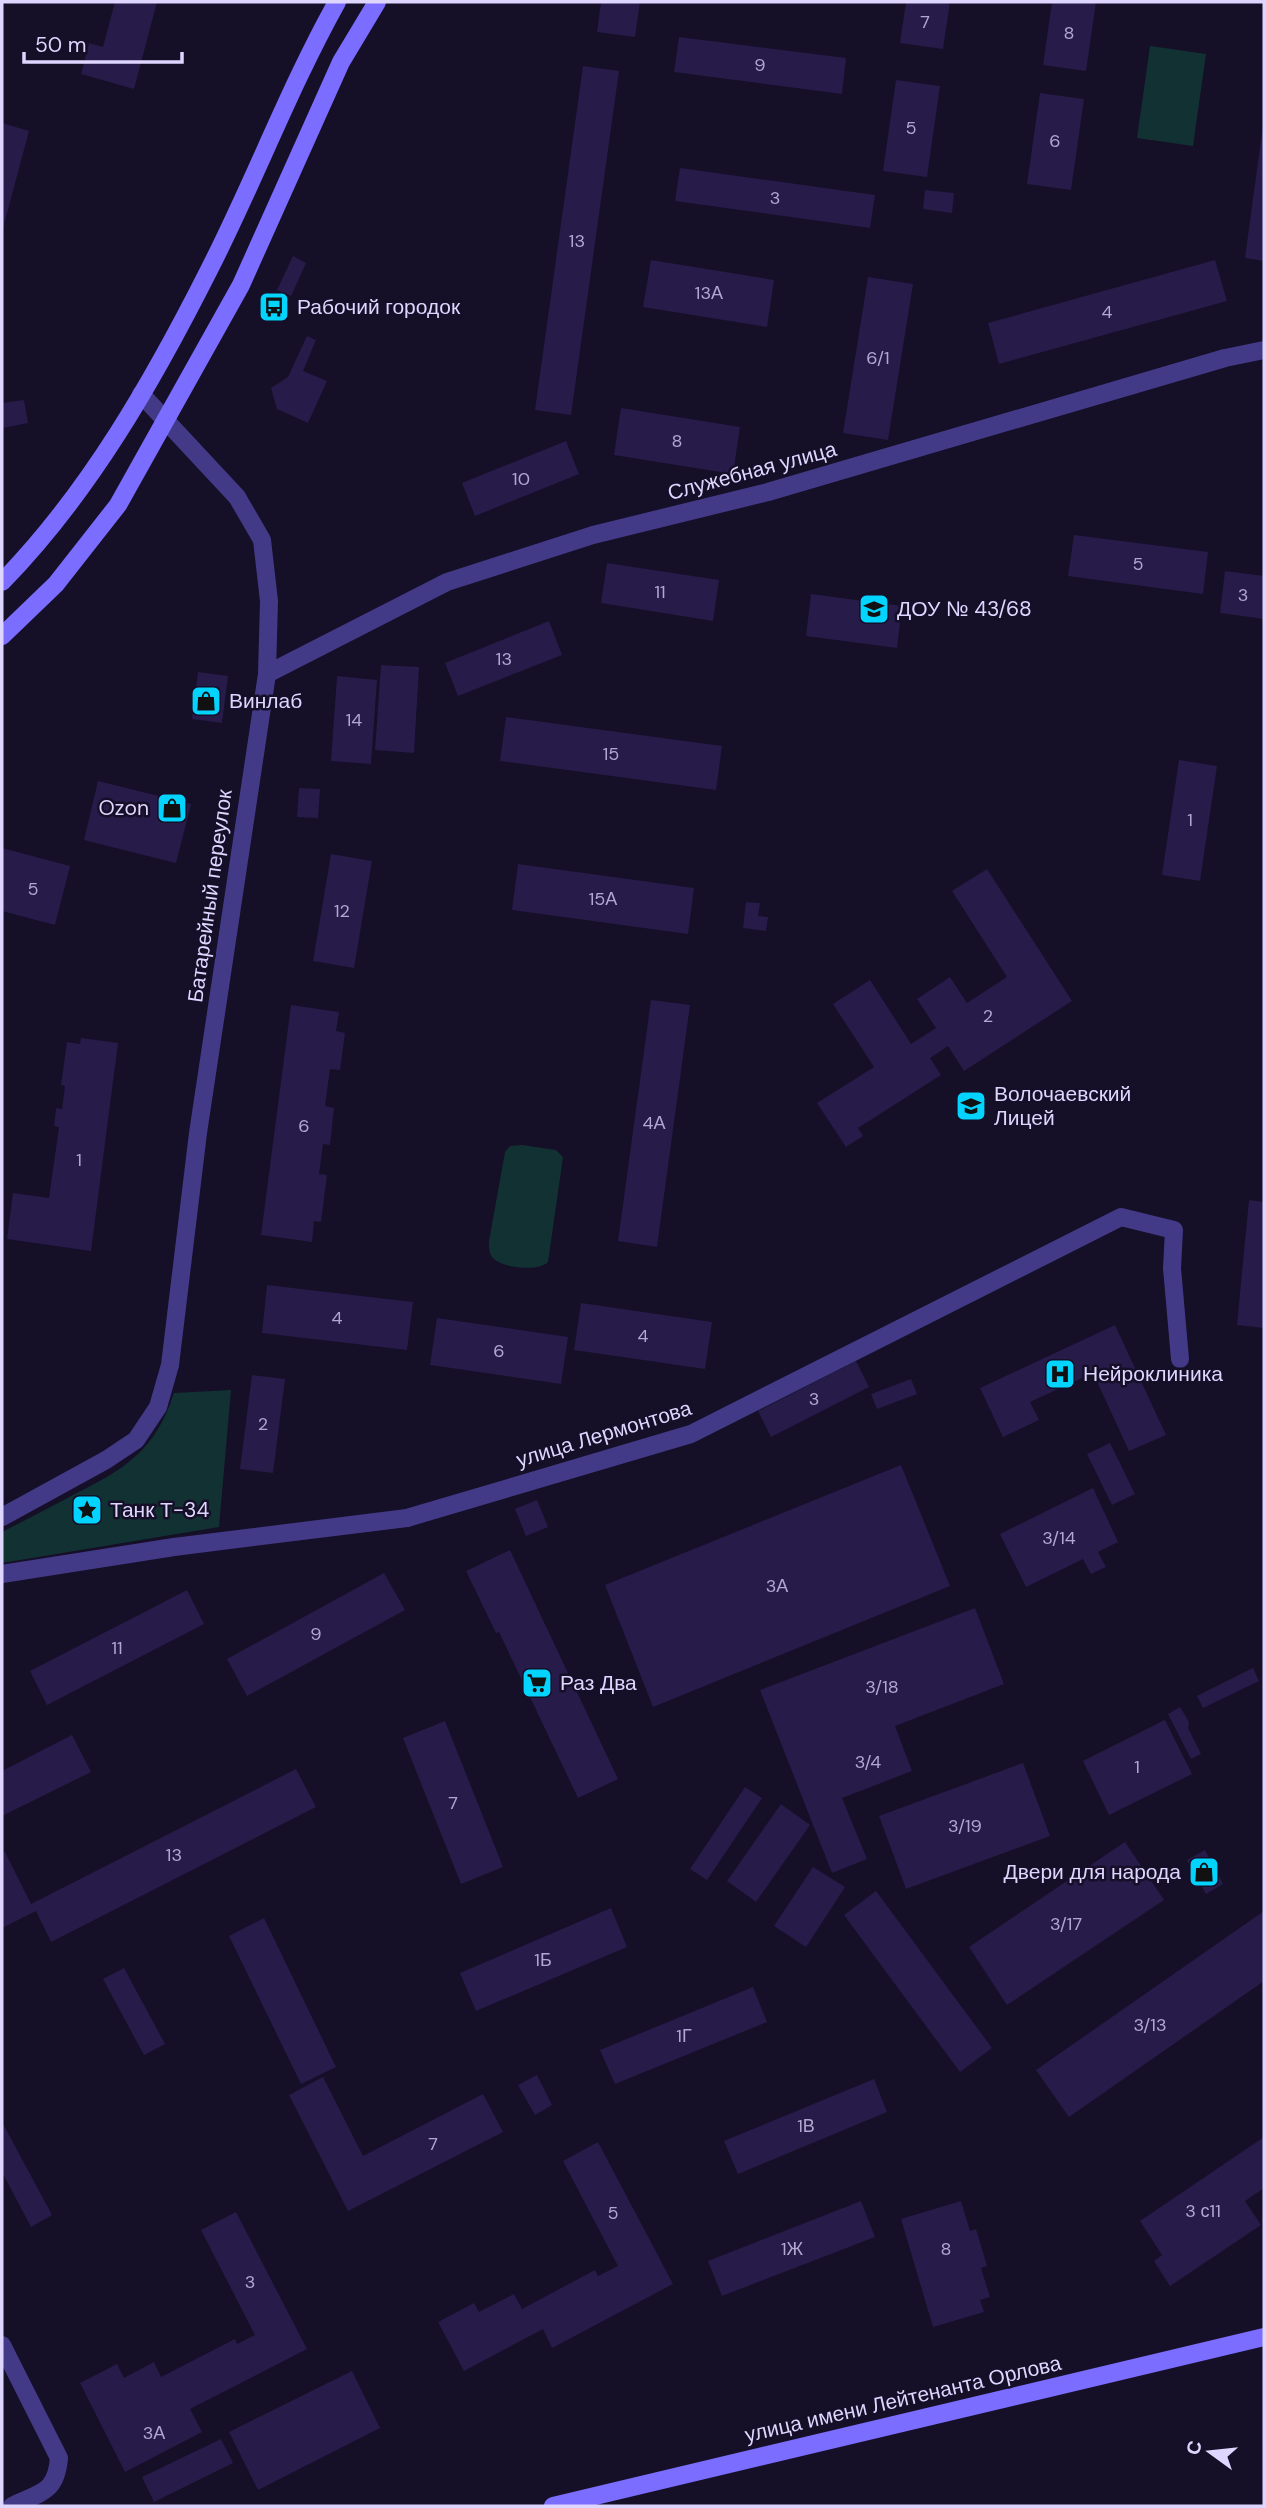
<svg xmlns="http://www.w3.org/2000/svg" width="1266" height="2508" viewBox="0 0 1266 2508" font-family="'DM Sans',sans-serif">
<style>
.green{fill:#123132}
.building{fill:#271b49}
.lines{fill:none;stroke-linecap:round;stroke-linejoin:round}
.minor{stroke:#423a87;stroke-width:18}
.secondary{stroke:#7b6dff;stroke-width:18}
.labels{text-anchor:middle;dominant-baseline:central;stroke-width:5;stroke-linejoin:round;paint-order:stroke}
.number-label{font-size:18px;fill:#b0a7d2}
.poi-label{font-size:21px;fill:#ded6ff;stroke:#150f28;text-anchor:start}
.street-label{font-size:21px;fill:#ded6ff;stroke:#150f28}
</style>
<rect width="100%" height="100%" fill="#150f28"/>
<g class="green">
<polygon points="1150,46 1206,54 1193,146 1137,138"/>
<path d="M522,1145L556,1150L563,1157L548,1262C539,1272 502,1268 493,1258C489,1254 489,1247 489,1241L505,1152L510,1146Z"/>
<path d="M231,1390L219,1527L2,1563V1532C26,1520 50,1507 75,1494C126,1468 155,1451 174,1393Z"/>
</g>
<g class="building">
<polygon points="115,2 157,2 134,89 81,74 89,43 103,47"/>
<polygon points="601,2 640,2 635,37 597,32"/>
<polygon points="906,2 950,2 943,49 900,43"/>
<polygon points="1052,2 1096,2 1086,71 1043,65"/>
<polygon points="679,37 846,58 842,94 674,72"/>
<polygon points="583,66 619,71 571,415 535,410"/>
<polygon points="896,80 940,86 927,177 883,171"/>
<polygon points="1040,93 1084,99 1071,190 1027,184"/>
<polygon points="2,123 29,131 3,228 2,228"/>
<polygon points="1263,125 1264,125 1264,261 1245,258"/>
<polygon points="680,168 875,195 870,228 675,201"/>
<polygon points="925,190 954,193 952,213 923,209"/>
<polygon points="293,256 306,263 291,296 277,290"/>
<polygon points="651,260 774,280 767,327 643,307"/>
<polygon points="1215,260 1227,301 999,364 988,323"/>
<polygon points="868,277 913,284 888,440 843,433"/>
<polygon points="307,336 316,340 303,371 327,381 308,423 277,409 271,388 288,377"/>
<polygon points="24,400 28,423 3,428 2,403"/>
<polygon points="621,408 740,427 733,474 614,455"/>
<polygon points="566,441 579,474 475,516 462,483"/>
<polygon points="1074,535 1208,552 1203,594 1068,576"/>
<polygon points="607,563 719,580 713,621 601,603"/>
<polygon points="1225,571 1264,576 1264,619 1220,613"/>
<polygon points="811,594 902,606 897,648 806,636"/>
<polygon points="549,621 562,655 458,696 445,663"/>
<polygon points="381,665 419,667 414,753 375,750"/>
<polygon points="198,672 228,676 222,723 192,719"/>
<polygon points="337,676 377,680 371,764 331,761"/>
<polygon points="506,717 722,746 716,790 500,761"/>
<polygon points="1179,760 1217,766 1200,881 1162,875"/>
<polygon points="98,781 191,804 176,863 84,840"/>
<polygon points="299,788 320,789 318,818 297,817"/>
<polygon points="2,848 70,866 55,925 2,911"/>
<polygon points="331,854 372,861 354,968 313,961"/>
<polygon points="518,864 694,888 688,934 512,910"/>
<polygon points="987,869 1072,1001 964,1071 948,1046 930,1058 941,1075 858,1128 863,1136 846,1147 817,1103 874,1067 833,1004 870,980 911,1044 936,1028 917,999 950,977 967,1003 1007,977 952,891"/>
<polygon points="746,902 760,903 758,916 768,917 766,931 743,928"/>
<polygon points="651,1000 690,1005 657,1247 618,1241"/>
<polygon points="291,1005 339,1012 336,1031 345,1033 340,1070 330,1069 325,1106 334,1108 330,1145 323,1144 319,1174 327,1175 321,1222 314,1221 312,1242 261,1235"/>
<polygon points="81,1038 118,1043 91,1251 7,1239 13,1193 49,1198 59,1127 54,1126 56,1108 62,1109 65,1086 61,1085 67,1042 80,1044"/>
<polygon points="1249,1200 1264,1202 1264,1328 1237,1325"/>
<polygon points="267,1285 413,1302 407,1350 262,1333"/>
<polygon points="581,1303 712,1322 705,1369 574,1350"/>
<polygon points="437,1318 568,1337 561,1384 430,1365"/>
<polygon points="1115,1325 1166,1435 1129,1451 1093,1373 1030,1402 1039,1420 1003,1437 980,1388"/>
<polygon points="856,1361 869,1387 771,1437 758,1411"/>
<polygon points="252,1375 285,1379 273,1473 240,1469"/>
<polygon points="911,1379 917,1394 877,1409 871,1394"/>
<polygon points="1110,1443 1135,1494 1112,1505 1087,1454"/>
<polygon points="901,1465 950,1586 653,1707 605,1585"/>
<polygon points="1093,1488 1118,1542 1098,1552 1106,1567 1091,1574 1083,1559 1026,1587 1000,1534"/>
<polygon points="537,1500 548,1527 526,1536 515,1509"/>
<polygon points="510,1550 618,1779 578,1798 499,1632 496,1633 466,1571"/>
<polygon points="384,1573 405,1610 247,1696 227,1659"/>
<polygon points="187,1590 204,1624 47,1705 30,1671"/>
<polygon points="975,1608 1004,1684 895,1726 912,1771 842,1798 867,1859 832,1873 760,1690"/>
<polygon points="1253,1668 1259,1681 1203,1708 1197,1696"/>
<polygon points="1180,1707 1189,1722 1188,1728 1201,1754 1191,1759 1168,1714"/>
<polygon points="1165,1720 1192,1774 1109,1815 1083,1761"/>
<polygon points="445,1721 503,1867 461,1884 403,1738"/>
<polygon points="72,1735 91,1772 2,1816 2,1771"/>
<polygon points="1023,1763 1050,1836 906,1889 879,1816"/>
<polygon points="296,1769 316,1807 51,1942 36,1911 2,1928 2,1853 5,1852 31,1904"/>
<polygon points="745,1787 762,1798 707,1880 690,1869"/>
<polygon points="781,1804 810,1825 756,1902 727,1881"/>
<polygon points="1125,1842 1164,1900 1007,2005 969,1947"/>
<polygon points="1205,1850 1223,1884 1206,1894 1187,1860"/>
<polygon points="813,1867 845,1887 806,1947 774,1926"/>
<polygon points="876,1891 992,2048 960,2072 844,1915"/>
<polygon points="611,1908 627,1947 476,2011 460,1973"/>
<polygon points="1264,1911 1264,1981 1069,2117 1036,2070"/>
<polygon points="264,1918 336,2067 301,2084 229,1936"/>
<polygon points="124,1968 165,2044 144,2055 103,1979"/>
<polygon points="753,1987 767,2022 615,2084 600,2050"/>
<polygon points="537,2075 552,2105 535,2115 518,2085"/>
<polygon points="323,2077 363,2156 483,2094 503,2132 348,2211 289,2095"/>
<polygon points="874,2079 887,2112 738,2174 724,2141"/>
<polygon points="2,2122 52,2215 31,2227 2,2172"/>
<polygon points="1264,2137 1264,2188 1245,2201 1261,2225 1170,2286 1154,2261 1162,2255 1140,2221"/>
<polygon points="598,2142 673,2284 552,2348 543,2329 464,2371 438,2322 474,2303 479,2312 514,2294 522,2309 595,2270 598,2276 618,2266 563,2161"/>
<polygon points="861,2201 875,2237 722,2296 708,2261"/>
<polygon points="961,2201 970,2231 976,2229 987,2266 981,2268 990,2297 980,2300 984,2312 933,2327 901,2219"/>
<polygon points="236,2212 307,2349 190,2409 202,2432 125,2472 80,2383 117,2364 124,2378 154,2362 161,2377 235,2339 237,2344 255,2335 201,2230"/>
<polygon points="352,2371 380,2428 258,2490 229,2432"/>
<polygon points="221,2439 233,2463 154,2502 142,2477"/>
</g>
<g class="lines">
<g class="minor">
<polyline points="267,674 447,582 593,535 768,492 1225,358 1264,350"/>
<polyline points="2,1517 106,1460 136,1440 158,1407 170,1365 198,1133 267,674 269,601 262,540 237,497 141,394"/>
<polyline points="2,1574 174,1547 407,1518 691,1434 1121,1217 1174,1230 1172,1268 1180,1359"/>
<path d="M2,2345L59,2458C56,2493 41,2492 12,2506"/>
</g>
<g class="secondary">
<path d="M2,582C89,493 153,381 209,270C254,182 289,88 337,2"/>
<polyline points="2,636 56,584 118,505 241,285 341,62 377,2"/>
<polyline points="553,2506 1264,2337"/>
</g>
</g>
<defs>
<g id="bus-square" transform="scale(1.575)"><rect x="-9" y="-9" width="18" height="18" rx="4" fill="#02d4ff" stroke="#150f28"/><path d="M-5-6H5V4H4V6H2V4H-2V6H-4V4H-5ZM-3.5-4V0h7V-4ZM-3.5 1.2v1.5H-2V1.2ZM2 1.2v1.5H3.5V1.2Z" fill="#111"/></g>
<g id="school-square" transform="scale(1.575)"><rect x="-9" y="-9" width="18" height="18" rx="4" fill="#02d4ff" stroke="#150f28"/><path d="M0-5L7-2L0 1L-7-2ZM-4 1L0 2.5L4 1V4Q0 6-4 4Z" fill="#111"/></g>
<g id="shop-square" transform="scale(1.575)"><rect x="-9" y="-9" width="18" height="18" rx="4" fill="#02d4ff" stroke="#150f28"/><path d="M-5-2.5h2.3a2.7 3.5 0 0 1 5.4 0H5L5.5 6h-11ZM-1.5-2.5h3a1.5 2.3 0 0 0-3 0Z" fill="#111"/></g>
<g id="hospital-square" transform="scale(1.575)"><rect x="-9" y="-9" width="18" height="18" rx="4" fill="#02d4ff" stroke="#150f28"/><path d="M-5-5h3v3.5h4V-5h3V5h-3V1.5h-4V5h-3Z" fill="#111"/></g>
<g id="sight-square" transform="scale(1.575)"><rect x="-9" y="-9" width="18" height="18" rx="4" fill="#02d4ff" stroke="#150f28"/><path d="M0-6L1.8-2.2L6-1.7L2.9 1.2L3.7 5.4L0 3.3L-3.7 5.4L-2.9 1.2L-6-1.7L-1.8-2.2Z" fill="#111"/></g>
<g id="supermarket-square" transform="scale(1.575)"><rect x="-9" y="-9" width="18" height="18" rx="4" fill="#02d4ff" stroke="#150f28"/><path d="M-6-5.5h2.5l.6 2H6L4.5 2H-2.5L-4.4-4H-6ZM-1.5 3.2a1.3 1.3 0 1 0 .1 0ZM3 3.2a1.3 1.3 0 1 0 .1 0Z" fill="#111"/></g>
</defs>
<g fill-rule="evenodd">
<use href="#bus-square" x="274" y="307"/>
<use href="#school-square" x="874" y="609"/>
<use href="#shop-square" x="206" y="701"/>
<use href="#shop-square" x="172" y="808"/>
<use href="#school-square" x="971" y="1106"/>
<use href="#hospital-square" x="1060" y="1374"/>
<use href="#sight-square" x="87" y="1510"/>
<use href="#supermarket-square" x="537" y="1683"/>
<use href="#shop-square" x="1204" y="1872"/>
</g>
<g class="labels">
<g class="number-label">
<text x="925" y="22">7</text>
<text x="1069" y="33">8</text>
<text x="760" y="65">9</text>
<text x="911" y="128">5</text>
<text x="1055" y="141">6</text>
<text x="775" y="198">3</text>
<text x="577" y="241">13</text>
<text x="709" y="293">13А</text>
<text x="1107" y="312">4</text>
<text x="878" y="358">6/1</text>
<text x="677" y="441">8</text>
<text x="521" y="479">10</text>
<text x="1138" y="564">5</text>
<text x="660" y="592">11</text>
<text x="1243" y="595">3</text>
<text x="504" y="659">13</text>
<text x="354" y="720">14</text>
<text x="611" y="754">15</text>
<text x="1190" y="820">1</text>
<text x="33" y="889">5</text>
<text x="603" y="899">15А</text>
<text x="342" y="911">12</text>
<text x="988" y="1016">2</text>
<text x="654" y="1123">4А</text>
<text x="304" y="1126">6</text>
<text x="79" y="1160">1</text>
<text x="337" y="1318">4</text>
<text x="643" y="1336">4</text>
<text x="499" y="1351">6</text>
<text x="814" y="1399">3</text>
<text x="263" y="1424">2</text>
<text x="1059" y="1538">3/14</text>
<text x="777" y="1586">3А</text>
<text x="316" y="1634">9</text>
<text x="117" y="1648">11</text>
<text x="882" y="1687">3/18</text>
<text x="868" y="1762">3/4</text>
<text x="1137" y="1767">1</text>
<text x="453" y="1803">7</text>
<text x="965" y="1826">3/19</text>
<text x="174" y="1855">13</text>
<text x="1066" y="1924">3/17</text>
<text x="543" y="1960">1Б</text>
<text x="1150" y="2025">3/13</text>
<text x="684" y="2036">1Г</text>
<text x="806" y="2126">1В</text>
<text x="433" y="2144">7</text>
<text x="1203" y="2211">3 с11</text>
<text x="613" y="2213">5</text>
<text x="792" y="2249">1Ж</text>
<text x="946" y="2249">8</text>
<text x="250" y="2282">3</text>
<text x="154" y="2433">3А</text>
</g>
<g class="poi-label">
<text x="297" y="307">Рабочий городок</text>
<text x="897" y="609">ДОУ № 43/68</text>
<text x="229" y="701">Винлаб</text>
<text x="149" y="808" text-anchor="end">Ozon</text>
<text x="994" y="1094">Волочаевский<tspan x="994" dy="24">Лицей</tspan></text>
<text x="1083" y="1374">Нейроклиника</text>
<text x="110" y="1510">Танк Т-34</text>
<text x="560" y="1683">Раз Два</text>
<text x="1181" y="1872" text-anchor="end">Двери для народа</text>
</g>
<g class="street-label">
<text transform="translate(752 471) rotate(-15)">Служебная улица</text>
<text transform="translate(210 896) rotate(-82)">Батарейный переулок</text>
<text transform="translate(604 1434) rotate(-17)">улица Лермонтова</text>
<text transform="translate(903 2399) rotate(-13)">улица имени Лейтенанта Орлова</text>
</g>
</g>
<rect width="1266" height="2508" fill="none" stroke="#ded6ff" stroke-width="7"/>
<g transform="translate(1210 2452) rotate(285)" stroke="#150f28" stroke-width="5" paint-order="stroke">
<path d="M0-5L12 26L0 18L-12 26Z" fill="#ded6ff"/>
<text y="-10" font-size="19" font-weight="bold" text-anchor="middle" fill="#ded6ff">С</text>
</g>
<path d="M24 52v10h158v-10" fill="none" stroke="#ded6ff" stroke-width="3.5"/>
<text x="35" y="52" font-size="21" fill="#ded6ff" stroke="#150f28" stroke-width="5" paint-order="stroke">50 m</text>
</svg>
